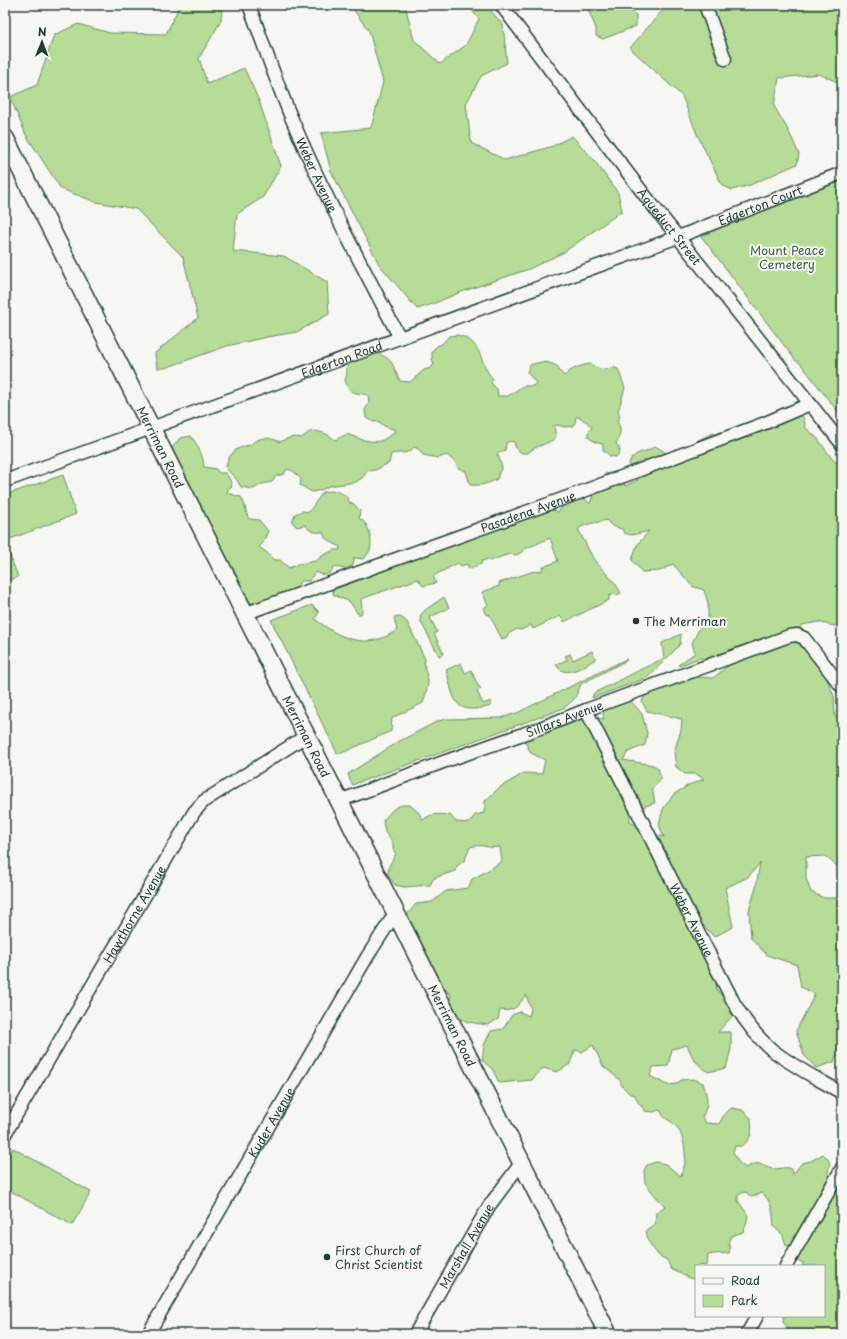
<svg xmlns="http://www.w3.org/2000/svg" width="847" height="1339" viewBox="0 0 847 1339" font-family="'Playpen Sans',sans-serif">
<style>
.green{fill:#b7dc97;stroke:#6b8c66}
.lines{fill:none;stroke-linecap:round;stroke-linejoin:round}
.street-casing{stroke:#1f3d34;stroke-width:15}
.secondary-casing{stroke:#1f3d34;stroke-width:20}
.street{stroke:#f6f6f2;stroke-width:12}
.secondary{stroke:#f6f6f2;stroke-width:17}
.poi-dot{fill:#1f3d34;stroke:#f6f6f2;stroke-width:1.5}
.labels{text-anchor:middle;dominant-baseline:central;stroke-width:4;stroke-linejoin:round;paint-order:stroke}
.street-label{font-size:12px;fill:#1f3d34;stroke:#f6f6f2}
.park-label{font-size:12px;fill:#3d5d48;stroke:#f6f6f2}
.poi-label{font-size:12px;fill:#1f3d34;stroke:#f6f6f2;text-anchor:start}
</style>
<rect width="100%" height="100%" fill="#f6f6f2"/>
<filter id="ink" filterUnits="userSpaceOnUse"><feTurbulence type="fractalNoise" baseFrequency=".025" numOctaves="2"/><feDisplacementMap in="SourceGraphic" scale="8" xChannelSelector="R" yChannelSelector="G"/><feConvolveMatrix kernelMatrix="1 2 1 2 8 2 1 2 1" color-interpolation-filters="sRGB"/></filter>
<g filter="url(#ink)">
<g class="green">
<polygon points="178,5 222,5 221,21 199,58 207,84 244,68 259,101 281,166 263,197 237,214 233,251 284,256 327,282 329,314 297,332 267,337 227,346 165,368 157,368 155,353 198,318 183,257 136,209 96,202 61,189 26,135 10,97 37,85 54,35 78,24 110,33 166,34 178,9"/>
<polygon points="350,5 405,5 414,40 440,64 466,45 479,19 468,5 486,5 503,25 507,63 481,76 466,104 471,143 505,160 553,146 572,136 594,160 618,193 622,211 564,252 529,269 461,292 430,305 417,309 379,264 331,171 321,133 371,128 383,82 369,31"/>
<polygon points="586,5 622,5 636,15 636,26 603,39 596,36 596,28"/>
<polygon points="667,5 842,5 842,84 819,74 779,78 774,106 789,132 799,154 797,164 750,185 732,190 722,185 697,134 682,96 630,48"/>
<polygon points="842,176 842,417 800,363 796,361 698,232"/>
<path d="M457,335C484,341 478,363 493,379L491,383L497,389L498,396H508L523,386H533L536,383L527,372L530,365C541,361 549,361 558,367L560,372L565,376C569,369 582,365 590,364C598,370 604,371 613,367L618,369L625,388L618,411L620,416L617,422C623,429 619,437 616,444L619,447L620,452L616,457L610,456L603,450V444L595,442L588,437V432L592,428L587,422L576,416L575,423L573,426L564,427L558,425L554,426L556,437C548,445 536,445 528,453H522L516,449L514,442L510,441L506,443L505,450L497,454L499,458L502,468L499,472L497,479C488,484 480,486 470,485L466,471L458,468L456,463L447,455L438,458L423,455L420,450L414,447C409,455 400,452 391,454L389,463L375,470L367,471L363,477L356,482L329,486L321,490L312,492L300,485L301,479L293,471L287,469L284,474L276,476L272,482L262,484L253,489L241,487L237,480L226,468C227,454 237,447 250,445C259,436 270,437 280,442C287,438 294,436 302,438C304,436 307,433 310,432C317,429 330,435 335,440L347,434C357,438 369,443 380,441C384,440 390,435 394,433V429C387,428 382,425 378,421L374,422L366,418L365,410L369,403L368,395C355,392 350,395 345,380C348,374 346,369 347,363L373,352C395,359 391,363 400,381L410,382L424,370L431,368L434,364L432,359V351L437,346L442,344L449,336Z"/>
<path d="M787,406C798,412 805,413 805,427L818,439L833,460L842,466V624L834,626L818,622L802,625L794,636L801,647L821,665L834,696L835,717H842V866L838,867L825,856L806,857V879L811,892L824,898H842V1037L834,1062L816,1068L804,1055L796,1031L815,994L801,987L797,965L767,955L751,938L749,911L756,887L760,863L748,877L725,888L733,927L714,937L695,916L688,928L697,937L714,970L717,990L728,1003L732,1016L718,1032H731V1049L726,1068L708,1072L694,1060L687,1045L672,1049L668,1066L653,1067L650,1076L667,1085L677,1084L681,1080L694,1079L703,1083C707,1097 710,1103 702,1117L706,1123L719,1124L725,1113L732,1108L742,1110L751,1118C752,1131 753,1139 741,1146H735L733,1153L739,1163L746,1168C761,1158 761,1168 774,1169C779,1169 784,1167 790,1168L793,1174L802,1163L811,1161L823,1154C834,1164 828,1164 828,1175C829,1185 833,1192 840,1198H842V1334H795L791,1332L783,1322L784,1316H824V1266H801L804,1263L795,1260L792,1247L786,1245L783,1235L774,1227C773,1214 773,1202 762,1193L751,1197L746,1192L738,1194V1201L748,1215L746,1225L743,1232L731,1236L728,1243L730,1248L729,1253C722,1254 715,1253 708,1255L707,1265L696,1266V1277L691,1279L671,1269L667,1260L658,1255L648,1241L646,1230L655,1224L656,1213L665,1206C657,1199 652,1191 645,1183L644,1170L647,1165L656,1162L665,1164L681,1176C682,1171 685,1166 685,1161C686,1150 683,1133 675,1125C668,1118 665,1121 660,1110L653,1112L645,1111L638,1102L635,1095L630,1094L622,1086L620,1080L603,1066L593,1045L582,1052L575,1050L570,1064L557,1072L543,1068L532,1080L499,1083L493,1070L482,1060L484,1045L491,1031L503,1029L512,1015L520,1012L529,1016L531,1009L526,995C517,1006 516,1012 500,1010L498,1019L488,1025L468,1022L454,1016L449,1001L451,995L440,984L420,951L419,938L408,930L406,916L416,904L432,902L446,891L468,888L472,879L492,868L502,861L500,847C487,849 483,843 470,847L465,860L457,866L455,871L434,878L430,885L404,887L395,885L388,875L389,866L396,854L393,849V843L385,832L383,821C392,810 395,804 410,805L419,813L423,820C431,813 439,814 450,815L456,822L469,823L475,815L484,813L485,801L499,788L524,773L542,774L545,760L531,753L524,740L526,730L537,725L553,730L566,718H597L604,719L603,714L604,705L615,697L630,700L642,714L647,733L645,745L628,752L623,760L653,765L658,768L661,780L652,788L655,803L642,807L634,808L630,812V822C641,827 651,834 664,837L659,825L663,809L674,794L689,785L704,779L696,774H685L676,767L674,752L681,730L682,719L647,711L642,702L647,688L694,677L713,678L733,662L699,658L679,666L678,665L695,653L692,643L699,629L708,618V603L704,590L692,586L673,564L660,571L642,572L632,560L637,545L649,531L632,535L624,533L622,529L612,526L606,520C597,523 586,523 578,529L594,560L615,583L621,593L617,595L615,594L609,596V600L564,622L560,616L533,629L531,625L521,630L517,629L508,634L507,637L502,639L489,614L487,615L484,608L488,605L482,592L499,586V583L534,571L537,572L542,570L543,567L558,561L550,538L527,548L517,555L509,554L490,561L488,559L482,561L481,564L469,569L467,564L461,566L458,563L433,576L436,583L423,586L418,579L361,599L362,611L361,614H358L350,602L334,595L332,590L550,508L558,512L567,502L585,499L590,504L597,483L605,474L619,471L625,486L638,480C629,472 624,462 637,454C640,452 643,452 646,451C649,450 652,448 655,446L676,459L679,463L687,457L689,449L698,440L713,433L726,440C748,428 763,415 787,406Z"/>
<path d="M191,436C198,446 203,454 204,467L216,469L219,473H226L230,480L232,486L228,489L227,493L241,497C246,504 245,512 249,519L259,520L268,531L263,543L259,547L266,552L274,560H280L289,568L298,564L316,561L322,556L334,550H339L340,547L325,538L323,532C315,533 310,532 305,525L297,527L292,522L295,514L302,511L309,512L323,492C335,490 345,491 350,503L354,504L360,511L359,518C369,523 373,540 370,550C369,553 366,556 364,559L354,558L353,565L345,569L334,567L330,573L324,575L315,572L309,581H301L293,593L268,600L263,599L256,604L247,601V599C240,595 240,588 240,581L232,578L171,460L172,448L180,438Z"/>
<polygon points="63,475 76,514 5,541 5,495"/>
<polygon points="5,542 18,577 5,582"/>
<polygon points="444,597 449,608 430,617 437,632 434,634 444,654 439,656 421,622 420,616 425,610"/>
<path d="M312,605L319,612L315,619C340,639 368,651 397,630L394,618L396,616L402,618L407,622L425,659C423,666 427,673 428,681C428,688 425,696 423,703L392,718L391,731L342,753H337L271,620Z"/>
<polygon points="681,634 680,644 676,649 647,678 592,698 594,693 664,658 662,643"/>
<path d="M592,651L596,659C585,665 564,681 556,664L567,660L565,656L570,654L573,660Z"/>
<path d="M842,651V679C836,671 839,660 842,651Z"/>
<polygon points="626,659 627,660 581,684 575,698 572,701 565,707 554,712 357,783 353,785 350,780 348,774 398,742 438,721 446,719 501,718 517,713"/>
<path d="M461,663L465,673L471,670L478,686H479L481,689L477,691L483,704L491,701V706C453,716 455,701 446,670Z"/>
<polygon points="13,1148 91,1192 72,1225 5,1188 5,1162"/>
</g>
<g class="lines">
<g class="street-casing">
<g id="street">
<path id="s1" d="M249,5C264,45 277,85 294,124C325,197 363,268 400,338"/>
<path id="s2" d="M501,5L643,193L842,444"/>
<polyline points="705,5 725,59"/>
<path id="s3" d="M5,481L678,237L842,173"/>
<path id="s4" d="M244,614L576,494L765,423L810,404"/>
<path id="s5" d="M586,710L734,1003C744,1020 756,1036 771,1049C792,1066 818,1079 842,1093"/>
<path id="s6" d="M339,801L446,761L540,728L586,710L789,636L797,635L804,638L842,687"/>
<path id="s7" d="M5,1134L194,812L204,801L306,736"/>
<polyline points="786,1266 842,1168"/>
<path id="s8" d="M148,1334L367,957L396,912"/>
<path id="s9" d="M415,1334L489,1206L522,1162"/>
<polyline points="747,1334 757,1316"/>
</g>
</g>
<g class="secondary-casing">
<g id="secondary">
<path id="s10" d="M5,138L608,1334"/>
</g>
</g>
<use href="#street" class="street"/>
<use href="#secondary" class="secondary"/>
</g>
</g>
<g class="poi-dot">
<circle cx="636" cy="621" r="4"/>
<circle cx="327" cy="1257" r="4"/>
</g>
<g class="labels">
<g class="street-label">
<text stroke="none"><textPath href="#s1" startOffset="183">Weber Avenue</textPath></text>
<text stroke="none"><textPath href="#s3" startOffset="804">Edgerton Court</textPath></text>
<text stroke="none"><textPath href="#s2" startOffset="278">Aqueduct Street</textPath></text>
<text stroke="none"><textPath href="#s3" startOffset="358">Edgerton Road</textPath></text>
<text stroke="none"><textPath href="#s10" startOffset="346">Merriman Road</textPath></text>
<text stroke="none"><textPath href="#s4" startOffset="302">Pasadena Avenue</textPath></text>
<text stroke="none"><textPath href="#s6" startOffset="240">Sillars Avenue</textPath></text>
<text stroke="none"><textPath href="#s10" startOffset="670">Merriman Road</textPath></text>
<text stroke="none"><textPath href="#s7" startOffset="255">Hawthorne Avenue</textPath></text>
<text stroke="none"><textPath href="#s5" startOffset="235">Weber Avenue</textPath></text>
<text stroke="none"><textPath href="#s10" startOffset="994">Merriman Road</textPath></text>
<text stroke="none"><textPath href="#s8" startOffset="245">Kuder Avenue</textPath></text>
<text stroke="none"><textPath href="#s9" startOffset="102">Marshall Avenue</textPath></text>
</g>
<g class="park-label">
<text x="787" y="250">Mount Peace<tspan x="787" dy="14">Cemetery</tspan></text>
</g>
<g class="poi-label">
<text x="644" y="621">The Merriman</text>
<text x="335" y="1250">First Church of<tspan x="335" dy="14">Christ Scientist</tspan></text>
</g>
</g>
<rect width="847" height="1339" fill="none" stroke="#f6f6f2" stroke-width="20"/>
<rect x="10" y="10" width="827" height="1319" fill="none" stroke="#1f3d34" stroke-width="1.5" filter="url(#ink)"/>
<rect x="695" y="1265" width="130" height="52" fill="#f6f6f2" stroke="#a0aca6"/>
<rect x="703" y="1278" width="20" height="6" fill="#f6f6f2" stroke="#a0aca6"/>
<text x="731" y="1285" font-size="12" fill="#1f3d34">Road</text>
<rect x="703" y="1295" width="20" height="12" fill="#b7dc97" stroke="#a0aca6"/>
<text x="731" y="1305" font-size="12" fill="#1f3d34">Park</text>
<g transform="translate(42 42) rotate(1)" stroke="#f6f6f2" stroke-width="3" paint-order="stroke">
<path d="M0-3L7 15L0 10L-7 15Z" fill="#1f3d34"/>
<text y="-6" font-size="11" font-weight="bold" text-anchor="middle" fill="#1f3d34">N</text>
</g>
</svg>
